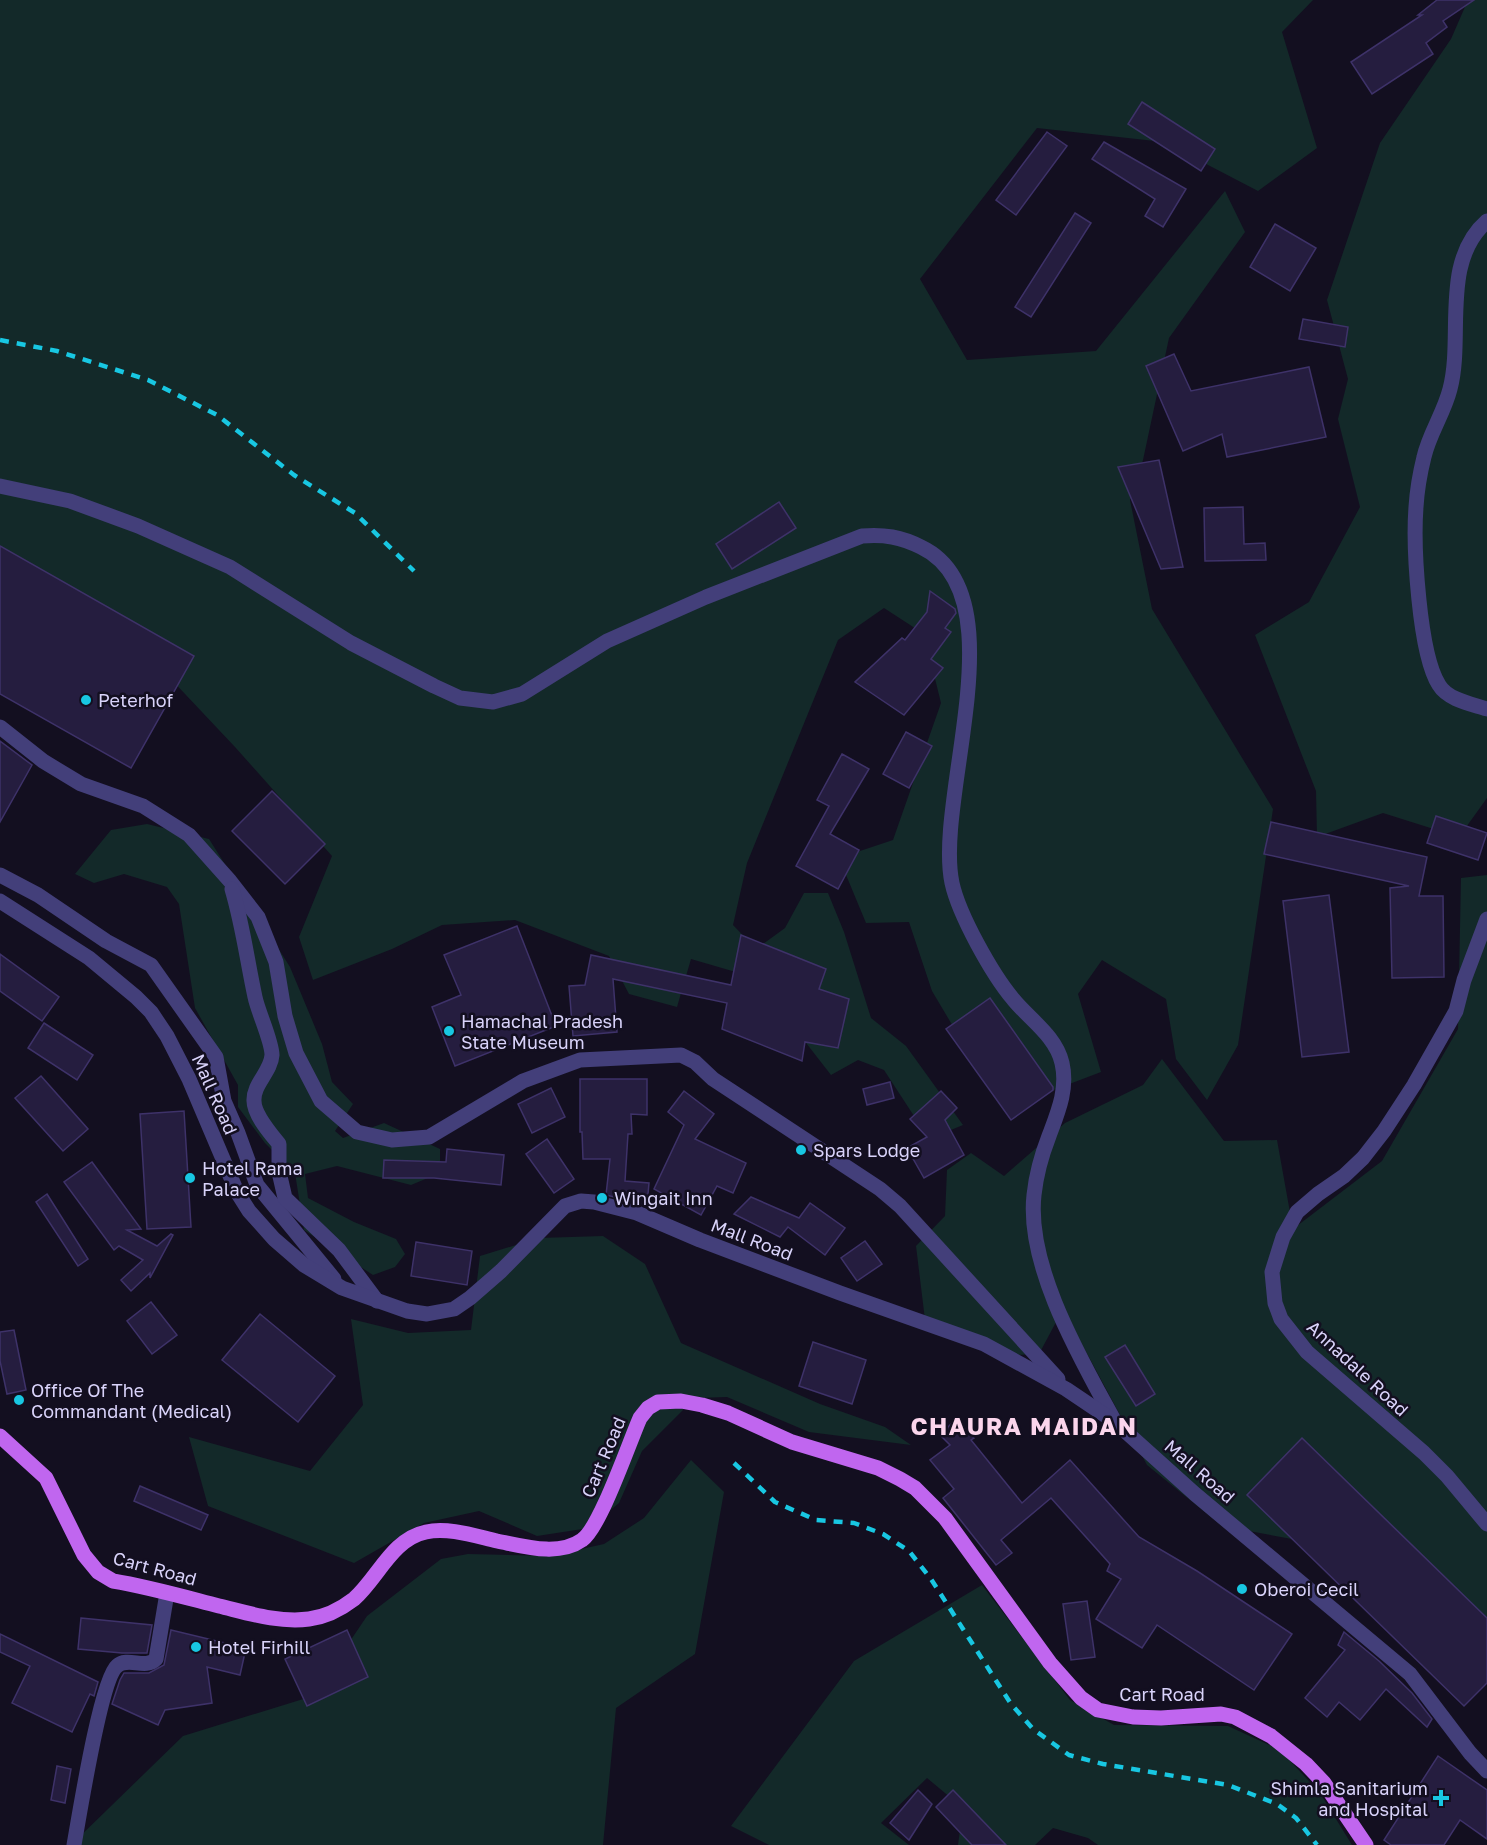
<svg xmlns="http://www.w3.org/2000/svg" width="1487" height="1845" viewBox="0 0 1487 1845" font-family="'Golos Text',sans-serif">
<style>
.green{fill:#132929}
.building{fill:#251d3f;stroke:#3e3269;stroke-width:1.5}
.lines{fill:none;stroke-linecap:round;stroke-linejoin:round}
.minor{stroke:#433f7a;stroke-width:15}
.primary{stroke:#c066ef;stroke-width:15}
.rail{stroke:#18c7e2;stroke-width:4.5;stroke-dasharray:9 8;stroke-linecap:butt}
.poi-dot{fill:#18c7e2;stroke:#130f20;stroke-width:2}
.labels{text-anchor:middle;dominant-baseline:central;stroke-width:5;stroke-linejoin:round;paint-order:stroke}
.poi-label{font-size:18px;fill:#d9d3fa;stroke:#130f20;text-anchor:start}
.street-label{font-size:18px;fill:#d9d3fa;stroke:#130f20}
.district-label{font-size:24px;font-weight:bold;letter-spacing:1.5px;fill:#fbd5ec;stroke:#130f20}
</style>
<rect width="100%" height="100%" fill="#130f20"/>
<g class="green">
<polygon points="0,0 1313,0 1282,32 1317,148 1258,191 1164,142 1037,128 920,279 967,360 1096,351 1225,191 1245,232 1169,338 1143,460 1130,500 1152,609 1273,809 1238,1045 1207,1100 1176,1059 1166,999 1102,960 1078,994 1101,1072 1030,1099 970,1055 932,991 909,922 866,923 839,858 893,840 941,703 924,634 884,608 838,640 747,863 733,925 756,949 785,928 804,893 828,893 844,932 871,1018 906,1046 963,1125 929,1139 884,1070 858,1060 831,1075 803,1039 770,982 691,959 677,1007 629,994 609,956 515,920 442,925 392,949 313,980 299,937 332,856 235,747 153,660 0,595"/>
<polygon points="1468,0 1487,0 1487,798 1459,837 1383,813 1317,837 1316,791 1255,635 1309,602 1360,507 1338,419 1348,379 1327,300 1380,143 1451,39"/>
<polygon points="147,824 209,839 290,967 322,1044 332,1082 353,1104 335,1131 343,1138 384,1123 440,1149 440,1173 411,1185 337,1166 305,1174 308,1198 354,1222 396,1239 405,1254 395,1267 373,1275 304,1230 295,1173 265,1143 238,1107 238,1085 195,1008 179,904 167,887 124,874 94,883 75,874 111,830"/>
<polygon points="1487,875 1487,1669 1319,1544 1222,1526 1147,1465 1063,1309 1039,1354 997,1356 926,1328 916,1246 945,1216 947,1170 971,1153 1004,1176 1065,1123 1143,1085 1162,1059 1224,1141 1277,1140 1293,1229 1382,1161 1458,1029 1461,878"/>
<polygon points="603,1236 645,1264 681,1343 820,1404 885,1427 911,1445 809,1432 727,1397 695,1398 642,1451 619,1503 589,1528 537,1536 479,1511 424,1523 354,1563 208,1506 189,1437 310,1471 363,1405 351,1319 408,1333 471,1330 480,1256 539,1238"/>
<polygon points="691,1460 724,1492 695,1654 616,1708 603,1845 71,1845 183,1736 313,1696 367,1616 441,1559 468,1554 550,1556 604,1544 644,1518"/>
<polygon points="982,1585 1070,1700 1114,1725 1228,1726 1280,1750 1320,1793 1352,1845 1098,1845 1088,1838 1053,1828 1035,1845 958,1845 963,1808 927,1778 881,1823 909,1845 769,1845 731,1826 854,1661"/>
</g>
<g class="building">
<polygon points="1437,0 1474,0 1443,21 1447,27 1426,43 1433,54 1372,94 1351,62 1422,15 1418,15"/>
<polygon points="1142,102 1215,149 1201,171 1128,124"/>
<polygon points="1047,132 1067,146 1016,215 996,200"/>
<polygon points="1104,142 1186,189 1163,227 1145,216 1155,199 1092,159"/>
<polygon points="1075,213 1091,223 1031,317 1015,307"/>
<polygon points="1275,224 1316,248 1290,291 1250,267"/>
<polygon points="1303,319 1348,327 1345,347 1299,339"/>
<polygon points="1174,354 1191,391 1309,367 1326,437 1227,457 1222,434 1183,451 1146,366"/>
<polygon points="1159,460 1183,567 1161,569 1118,467"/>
<polygon points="779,502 796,528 732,569 716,544"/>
<polygon points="1243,507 1244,544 1265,543 1266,560 1205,561 1204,508"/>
<polygon points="0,546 194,656 131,768 0,694"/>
<polygon points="930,591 955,609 956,613 945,628 951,632 931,659 943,668 904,715 855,682 902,638 905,640 927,612"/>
<polygon points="906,732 932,746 909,788 883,774"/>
<polygon points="0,741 32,765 0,822"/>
<polygon points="842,754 869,769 830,834 859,850 838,889 796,866 829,806 817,800"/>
<polygon points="272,791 325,844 285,884 232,831"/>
<polygon points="1436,816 1487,833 1478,860 1427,843"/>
<polygon points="1271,822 1427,857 1419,896 1443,896 1444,977 1392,978 1390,888 1409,886 1264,854"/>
<polygon points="1329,895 1349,1052 1302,1057 1283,901"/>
<polygon points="517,926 556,1026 455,1066 432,1007 461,995 444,955"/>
<polygon points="741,935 826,969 819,989 849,999 838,1048 805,1042 802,1061 722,1029 727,1003 613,979 617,1032 573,1036 569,986 585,985 591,955 731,985"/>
<polygon points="0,954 59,997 42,1021 0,991"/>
<polygon points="990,998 1053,1087 1053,1090 1011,1120 946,1029"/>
<polygon points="44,1023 93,1055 77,1080 28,1048"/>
<polygon points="41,1076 88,1129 63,1151 15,1098"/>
<polygon points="580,1079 647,1079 647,1115 631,1114 632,1134 628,1134 625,1181 649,1183 647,1205 606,1195 610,1159 583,1159 582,1132 580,1132"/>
<polygon points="890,1082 894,1098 867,1105 863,1089"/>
<polygon points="551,1088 565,1117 532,1133 518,1104"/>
<polygon points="684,1091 714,1114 695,1139 746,1163 733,1193 717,1186 701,1215 654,1189 684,1125 668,1112"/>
<polygon points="941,1091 957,1108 945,1120 964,1155 924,1178 907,1148 927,1137 910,1119"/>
<polygon points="184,1111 191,1227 147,1229 140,1114"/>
<polygon points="547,1139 574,1179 554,1193 526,1154"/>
<polygon points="447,1149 504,1155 501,1185 434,1178 383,1178 384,1160 446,1162"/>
<polygon points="92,1162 141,1229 127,1230 157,1246 171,1234 173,1235 150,1278 150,1273 131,1291 121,1280 143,1260 119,1246 114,1250 64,1182"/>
<polygon points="47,1194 88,1259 78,1266 36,1202"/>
<polygon points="751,1197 799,1218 810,1203 845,1228 825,1255 788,1227 780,1237 734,1214"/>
<polygon points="865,1241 882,1264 857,1281 841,1258"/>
<polygon points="416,1242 472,1251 467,1285 411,1276"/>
<polygon points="151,1302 177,1335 152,1354 127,1321"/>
<polygon points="260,1314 335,1376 298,1422 222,1360"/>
<polygon points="14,1330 26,1390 7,1394 0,1361 0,1332"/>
<polygon points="813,1342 866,1360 852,1404 799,1386"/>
<polygon points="1125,1345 1155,1394 1136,1406 1105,1357"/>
<polygon points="956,1419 974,1438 971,1440 1022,1503 1070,1460 1139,1537 1197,1571 1292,1634 1254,1690 1157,1625 1142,1648 1096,1619 1121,1579 1107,1571 1110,1564 1051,1498 1001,1540 1012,1553 996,1565 943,1498 954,1489 930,1460 950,1445 940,1435"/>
<polygon points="1302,1438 1487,1618 1487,1683 1464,1706 1247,1495"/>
<polygon points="140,1486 208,1515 201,1530 134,1501"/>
<polygon points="1087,1601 1095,1657 1071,1660 1063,1604"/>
<polygon points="81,1618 152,1625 147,1653 122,1653 78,1649"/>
<polygon points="171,1630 246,1648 240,1675 207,1667 212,1703 165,1710 158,1725 112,1704 120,1680 124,1673 149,1673 164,1665"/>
<polygon points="347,1630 368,1677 307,1706 285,1659"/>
<polygon points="1344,1632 1379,1661 1412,1693 1432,1719 1427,1727 1386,1689 1360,1720 1339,1702 1327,1717 1305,1698 1345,1650 1338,1645"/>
<polygon points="0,1634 98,1682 94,1696 90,1694 72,1732 12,1703 30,1666 0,1652"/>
<polygon points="1438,1756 1487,1790 1487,1839 1460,1820 1444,1845 1391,1845 1384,1840"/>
<polygon points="57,1766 71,1769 65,1803 51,1800"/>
<polygon points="918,1790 932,1804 909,1840 890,1823"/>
<polygon points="953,1790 1006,1845 972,1845 936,1807"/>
</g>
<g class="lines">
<g class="minor">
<path d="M1487,221C1440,262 1464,336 1450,389C1444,413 1429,434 1424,457C1420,473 1417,491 1416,507C1413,546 1419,654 1439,685C1448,700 1472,704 1487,709"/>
<path d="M0,486L70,501L138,526L230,567L351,643L434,686L460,698L493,702L522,694L607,641L706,597L862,536C884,534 901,537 921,547C1020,594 934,798 952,883C959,915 992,974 1013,999C1029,1019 1056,1036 1062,1063C1068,1089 1058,1112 1049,1136C1042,1154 1036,1176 1034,1195C1026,1267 1082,1361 1115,1422"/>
<polyline points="0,727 43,761 81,784 143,806 189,835 230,881 258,917 276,962 285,1016 296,1053 321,1101 357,1132 392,1140 429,1137 523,1081 580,1060 681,1055 695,1062 713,1079 880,1189 900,1206 1058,1379"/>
<polyline points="0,875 38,895 106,941 151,965 216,1057 224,1101 238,1133 257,1185 334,1279"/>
<path d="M232,889C243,926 247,960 255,997C258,1012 272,1041 272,1055C271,1072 253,1084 254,1101C254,1115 271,1134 279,1144V1172L285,1198L339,1250L377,1301"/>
<polyline points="0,901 89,958 136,997 151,1012 167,1036 189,1079 237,1192 249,1211 274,1239 304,1265 342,1288 407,1311 427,1314 454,1309 470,1298 501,1271 565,1206 581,1201 594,1202 637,1213 700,1240 840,1293 984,1344 1066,1389 1115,1422 1195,1494 1410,1674 1470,1753 1487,1771"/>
<polyline points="1487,919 1464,980 1456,1011 1414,1085 1384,1131 1363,1158 1344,1176 1318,1194 1297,1212 1283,1237 1272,1272 1275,1303 1281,1319 1307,1352 1424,1453 1447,1476 1487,1524"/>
<path d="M74,1845C79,1817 101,1679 117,1666C128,1656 145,1670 156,1659L167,1593"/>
</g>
<path class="primary" d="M0,1436L46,1478L84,1555L98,1572L113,1581C149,1587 184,1597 219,1606C248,1613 279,1623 309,1619C325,1617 341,1609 354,1599C378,1578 392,1539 426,1532C448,1527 475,1536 497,1541C523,1546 558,1557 582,1540C600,1528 629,1443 640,1418L648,1408L658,1402L681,1401L702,1405L728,1413L792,1442L878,1468L900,1479L915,1488L945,1518L1050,1663L1081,1698L1098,1710L1133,1717L1161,1718L1221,1714L1235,1717L1271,1736L1306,1764L1324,1783L1366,1845"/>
<g class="rail">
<polyline points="0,340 57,351 148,380 217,415 294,475 355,513 414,571"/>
<polyline points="734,1463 775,1502 816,1520 854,1523 883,1534 909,1551 931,1579 1011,1704 1033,1729 1069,1755 1103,1764 1228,1785 1277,1804 1296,1818 1317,1845"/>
</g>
</g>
<g class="poi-dot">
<circle cx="86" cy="700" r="6"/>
<circle cx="449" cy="1031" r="6"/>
<circle cx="801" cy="1150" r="6"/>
<circle cx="190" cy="1178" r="6"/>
<circle cx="602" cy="1198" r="6"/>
<circle cx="19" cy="1400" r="6"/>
<circle cx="1242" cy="1589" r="6"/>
<circle cx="196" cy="1647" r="6"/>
<path d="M1438 1789h6v6h6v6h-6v6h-6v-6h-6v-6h6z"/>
</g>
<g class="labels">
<g class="poi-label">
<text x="98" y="700">Peterhof</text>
<text x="461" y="1021">Hamachal Pradesh<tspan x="461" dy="21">State Museum</tspan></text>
<text x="813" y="1150">Spars Lodge</text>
<text x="202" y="1168">Hotel Rama<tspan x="202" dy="21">Palace</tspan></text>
<text x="614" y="1198">Wingait Inn</text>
<text x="31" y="1390">Office Of The<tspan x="31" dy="21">Commandant (Medical)</tspan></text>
<text x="1254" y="1589">Oberoi Cecil</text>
<text x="208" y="1647">Hotel Firhill</text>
<text x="1428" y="1788" text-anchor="end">Shimla Sanitarium<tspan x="1428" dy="21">and Hospital</tspan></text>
</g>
<g class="street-label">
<text transform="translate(215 1094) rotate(66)">Mall Road</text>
<text transform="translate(752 1239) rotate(21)">Mall Road</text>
<text transform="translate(1358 1368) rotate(43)">Annadale Road</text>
<text transform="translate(603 1457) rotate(-67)">Cart Road</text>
<text transform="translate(1200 1471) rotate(41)">Mall Road</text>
<text transform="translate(155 1568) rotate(15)">Cart Road</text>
<text x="1162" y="1694">Cart Road</text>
</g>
<g class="district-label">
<text x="1024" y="1425">CHAURA MAIDAN</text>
</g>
</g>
</svg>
